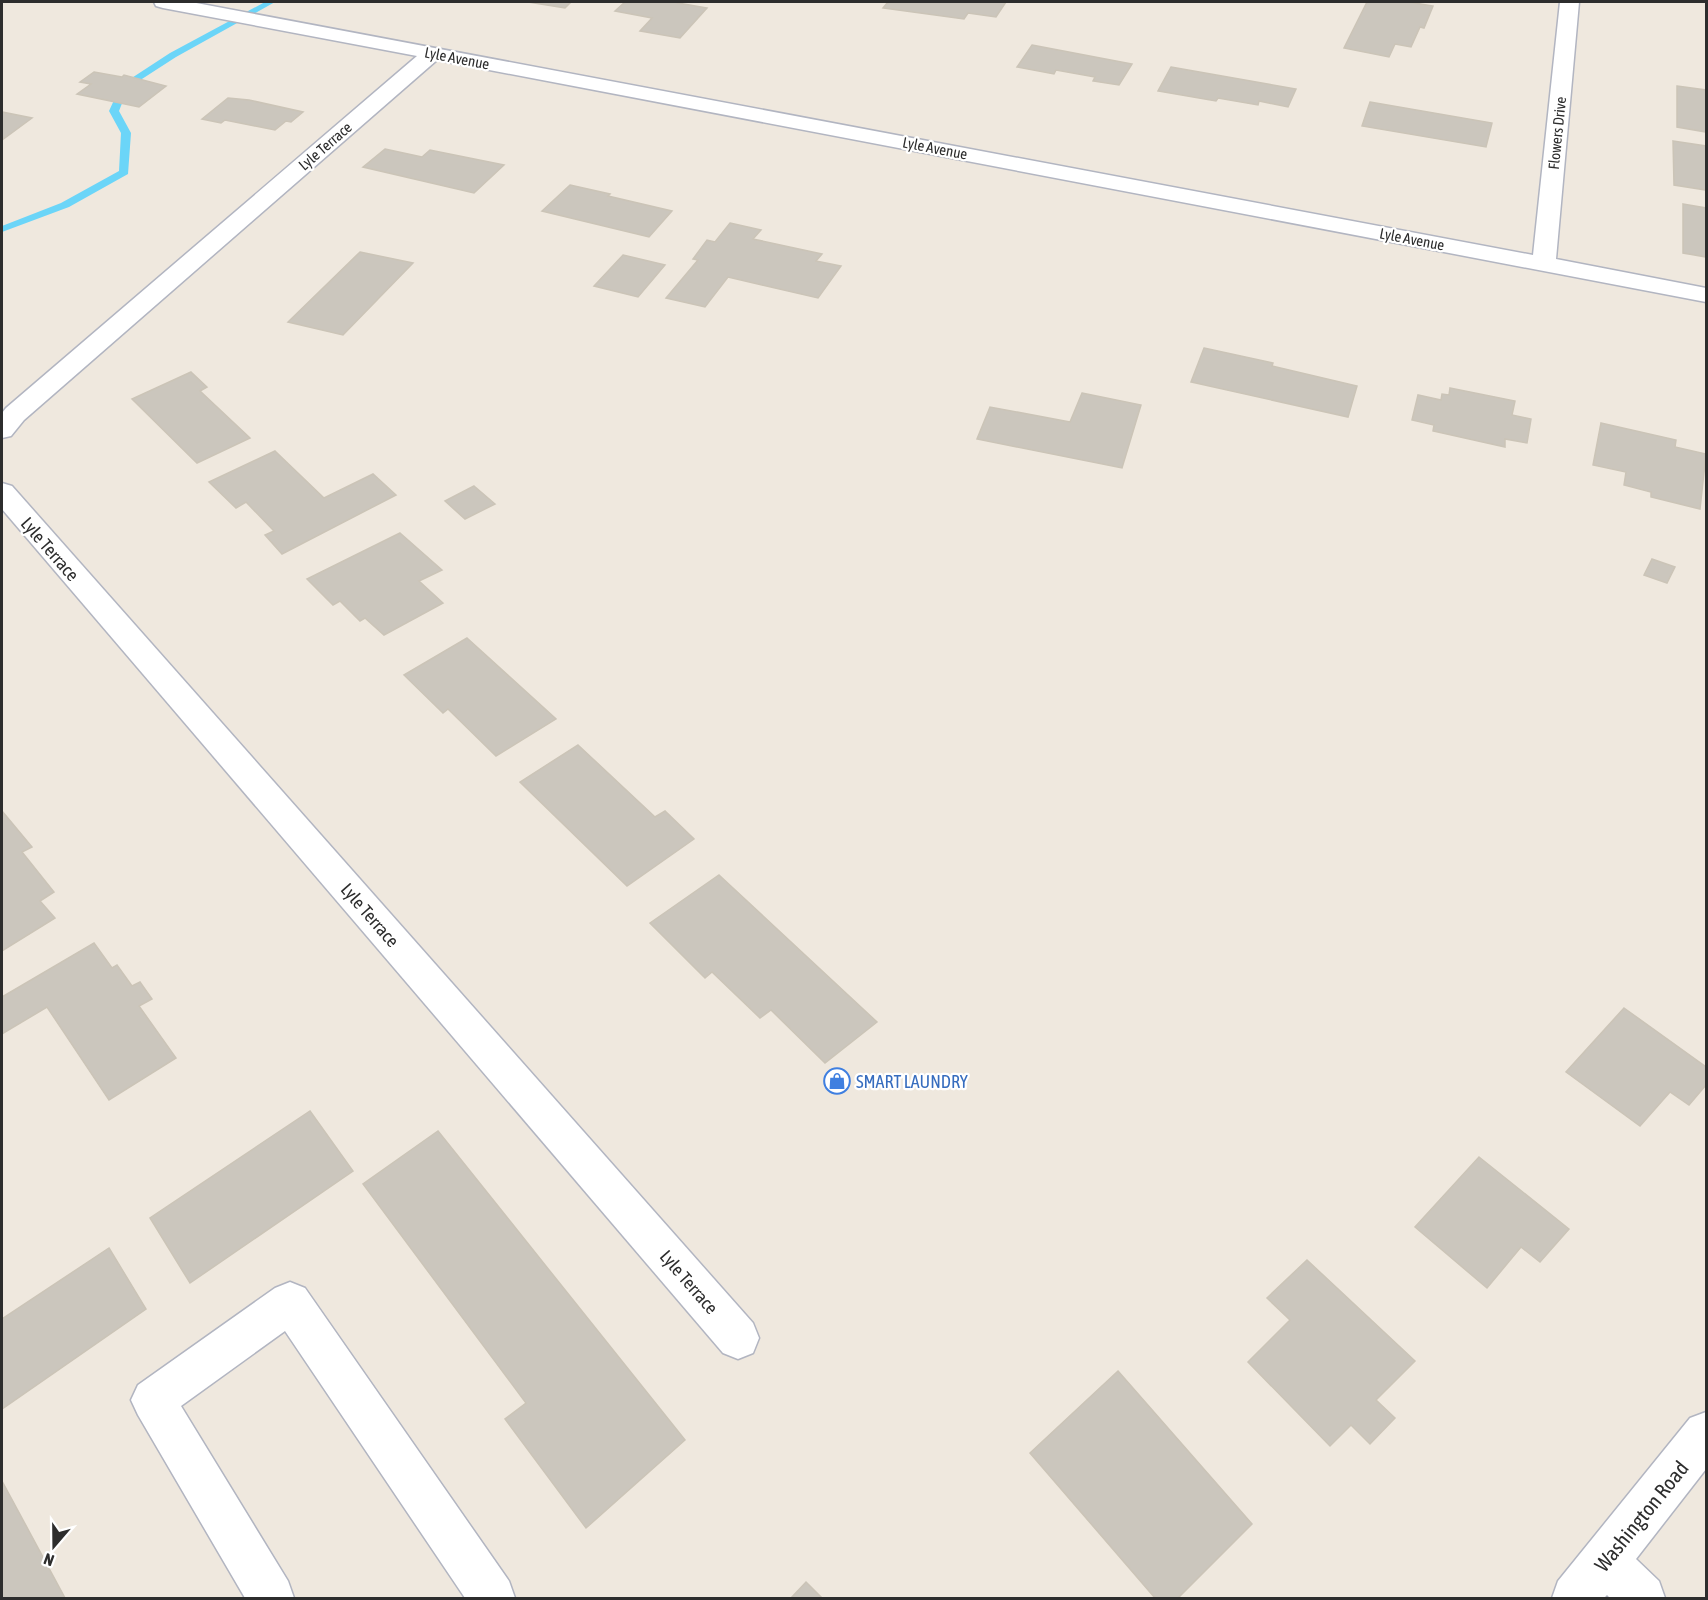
<svg xmlns="http://www.w3.org/2000/svg" width="1708" height="1600" viewBox="0 0 1708 1600" font-family="'Asap Condensed',sans-serif">
<style>
.lines{fill:none;stroke-linecap:round;stroke-linejoin:round}
.stream{fill:#6bd5f8;fill-rule:evenodd}
.building{fill:#cbc6bd;stroke:#cbc4b7;stroke-width:1.5}
.minor-casing{stroke:#b2b5c1;stroke-width:3}
.minor{fill:#fff;fill-rule:evenodd}
.labels{text-anchor:middle;dominant-baseline:central;stroke-width:4.5;stroke-linejoin:round;paint-order:stroke}
.far-street-label{font-size:15px;fill:#2d2d2d;stroke:#fff}
.street-label{font-size:18px;fill:#2d2d2d;stroke:#fff}
.shop-label{font-size:18px;fill:#366cbe;stroke:#fff;text-anchor:start}
.near-street-label{font-size:21px;fill:#2d2d2d;stroke:#fff}
</style>
<rect width="100%" height="100%" fill="#efe8de"/>
<g class="lines">
<polygon class="stream" points="265,2 275,2 176,57 128,88 119,111 131,133 128,174 69,207 2,232 2,226 61,203 119,171 121,133 109,111 121,85 170,53"/>
</g>
<g class="building">
<polygon points="528,2 571,2 565,8"/>
<polygon points="625,2 679,2 678,3 707,8 680,38 640,31 652,18 615,11"/>
<polygon points="888,2 1006,2 996,17 968,13 964,19 883,8"/>
<polygon points="1367,2 1409,2 1433,6 1424,28 1420,27 1411,47 1395,44 1389,57 1344,48"/>
<polygon points="1032,45 1132,64 1119,85 1093,81 1095,77 1056,70 1054,74 1017,67"/>
<polygon points="1171,67 1296,89 1288,107 1259,101 1258,105 1218,98 1216,101 1158,91"/>
<polygon points="94,72 122,77 124,75 166,86 139,107 77,94 91,84 80,82"/>
<polygon points="1677,86 1706,90 1706,132 1677,127"/>
<polygon points="228,98 249,100 303,112 291,122 286,121 275,130 225,120 221,123 202,119"/>
<polygon points="1370,102 1492,123 1486,147 1362,126"/>
<polygon points="2,113 2,112 32,118 2,140"/>
<polygon points="1673,141 1706,146 1706,190 1674,185"/>
<polygon points="385,149 422,157 430,150 504,165 474,193 363,167"/>
<polygon points="570,185 610,194 608,196 672,211 649,237 542,211"/>
<polygon points="1683,204 1706,208 1706,257 1683,253"/>
<polygon points="730,223 761,230 753,239 822,254 816,261 841,266 818,298 728,277 705,307 666,298 698,260 693,259 707,240 715,242"/>
<polygon points="360,252 413,263 343,335 288,322"/>
<polygon points="623,255 665,265 638,297 594,286"/>
<polygon points="1204,348 1273,363 1272,366 1357,386 1348,417 1191,382"/>
<polygon points="191,372 207,387 200,391 250,438 197,463 132,399"/>
<polygon points="1450,388 1515,401 1512,415 1531,419 1527,443 1505,439 1505,447 1433,431 1434,425 1412,420 1418,395 1441,400 1442,394 1449,395"/>
<polygon points="1082,393 1141,405 1122,468 977,439 990,407 1070,422"/>
<polygon points="1601,423 1676,440 1675,447 1706,454 1700,509 1651,497 1651,492 1624,485 1626,472 1593,465"/>
<polygon points="275,451 324,498 373,474 396,495 282,554 265,535 274,531 246,502 236,508 209,482"/>
<polygon points="474,486 495,504 465,519 445,501"/>
<polygon points="400,533 442,570 419,581 443,603 384,635 365,618 360,621 340,601 333,605 307,579"/>
<polygon points="1652,559 1675,567 1667,583 1644,575"/>
<polygon points="467,638 556,719 496,756 448,709 443,713 404,675"/>
<polygon points="578,745 655,817 665,811 694,839 627,886 520,782"/>
<polygon points="2,811 32,847 22,852 54,892 40,901 55,918 2,951"/>
<polygon points="719,875 877,1022 825,1063 771,1010 760,1018 712,972 705,978 650,923"/>
<polygon points="94,943 112,968 117,965 132,986 140,982 152,999 139,1006 176,1058 109,1100 47,1007 2,1034 2,997"/>
<polygon points="1624,1008 1706,1067 1706,1085 1689,1105 1670,1092 1640,1126 1566,1072"/>
<polygon points="310,1111 353,1171 190,1283 150,1218"/>
<polygon points="438,1131 685,1440 586,1528 505,1419 526,1403 363,1184"/>
<polygon points="1479,1157 1569,1229 1540,1262 1521,1247 1487,1288 1415,1227"/>
<polygon points="109,1248 146,1309 2,1409 2,1319"/>
<polygon points="1307,1260 1415,1361 1376,1400 1395,1418 1370,1444 1351,1425 1330,1446 1248,1362 1290,1320 1267,1298"/>
<polygon points="1118,1371 1252,1524 1178,1598 1155,1598 1030,1453"/>
<polygon points="2,1481 65,1598 2,1598"/>
<polygon points="806,1582 822,1598 791,1598"/>
</g>
<g class="lines">
<g class="minor-casing">
<g id="minor">
<polygon points="154,2 191,2 1533,255 1560,2 1579,2 1556,259 1706,288 1706,302 437,60 24,420 11,436 2,438 2,413 6,408 417,56 163,8 156,6"/>
<polygon points="2,483 12,486 753,1323 759,1338 753,1353 738,1359 723,1353 2,509"/>
<polygon points="290,1282 305,1288 509,1581 515,1598 465,1598 285,1331 181,1406 288,1581 294,1598 245,1598 138,1415 131,1400 138,1385 275,1288"/>
<polygon points="1706,1412 1706,1469 1636,1559 1659,1581 1665,1598 1610,1598 1607,1595 1604,1598 1552,1598 1558,1581 1690,1418"/>
</g>
</g>
<use href="#minor" class="minor"/>
</g>
<defs>
<g id="shop-ring" transform="scale(1.35)"><circle r="9.5" fill="#fff" stroke="#3f7fe0" stroke-width="1.5"/><path d="M-5-2.5h2.3a2.7 3.5 0 0 1 5.4 0H5L5.5 6h-11ZM-1.5-2.5h3a1.5 2.3 0 0 0-3 0Z" fill="#3f7fe0"/></g>
</defs>
<g fill-rule="evenodd">
<use href="#shop-ring" x="837" y="1081"/>
</g>
<g class="labels">
<g class="far-street-label">
<text transform="translate(457 58) rotate(11)">Lyle Avenue</text>
<text transform="translate(1557 133) rotate(-84)">Flowers Drive</text>
<text transform="translate(325 146) rotate(-41)">Lyle Terrace</text>
<text transform="translate(935 148) rotate(11)">Lyle Avenue</text>
<text transform="translate(1412 239) rotate(11)">Lyle Avenue</text>
</g>
<g class="street-label">
<text transform="translate(50 549) rotate(49)">Lyle Terrace</text>
<text transform="translate(370 915) rotate(49)">Lyle Terrace</text>
<text transform="translate(689 1282) rotate(49)">Lyle Terrace</text>
</g>
<g class="shop-label">
<text x="856" y="1081">SMART LAUNDRY</text>
</g>
<g class="near-street-label">
<text transform="translate(1641 1516) rotate(-51)">Washington Road</text>
</g>
</g>
<rect width="1708" height="1600" fill="none" stroke="#2d2d2d" stroke-width="6"/>
<g transform="translate(54 1546) rotate(200)" stroke="#ffffff" stroke-width="4.5" paint-order="stroke">
<path d="M0-4.5L10 22L0 15L-10 22Z" fill="#2d2d2d"/>
<text y="-9" font-size="16" font-weight="bold" text-anchor="middle" fill="#2d2d2d">N</text>
</g>
</svg>
